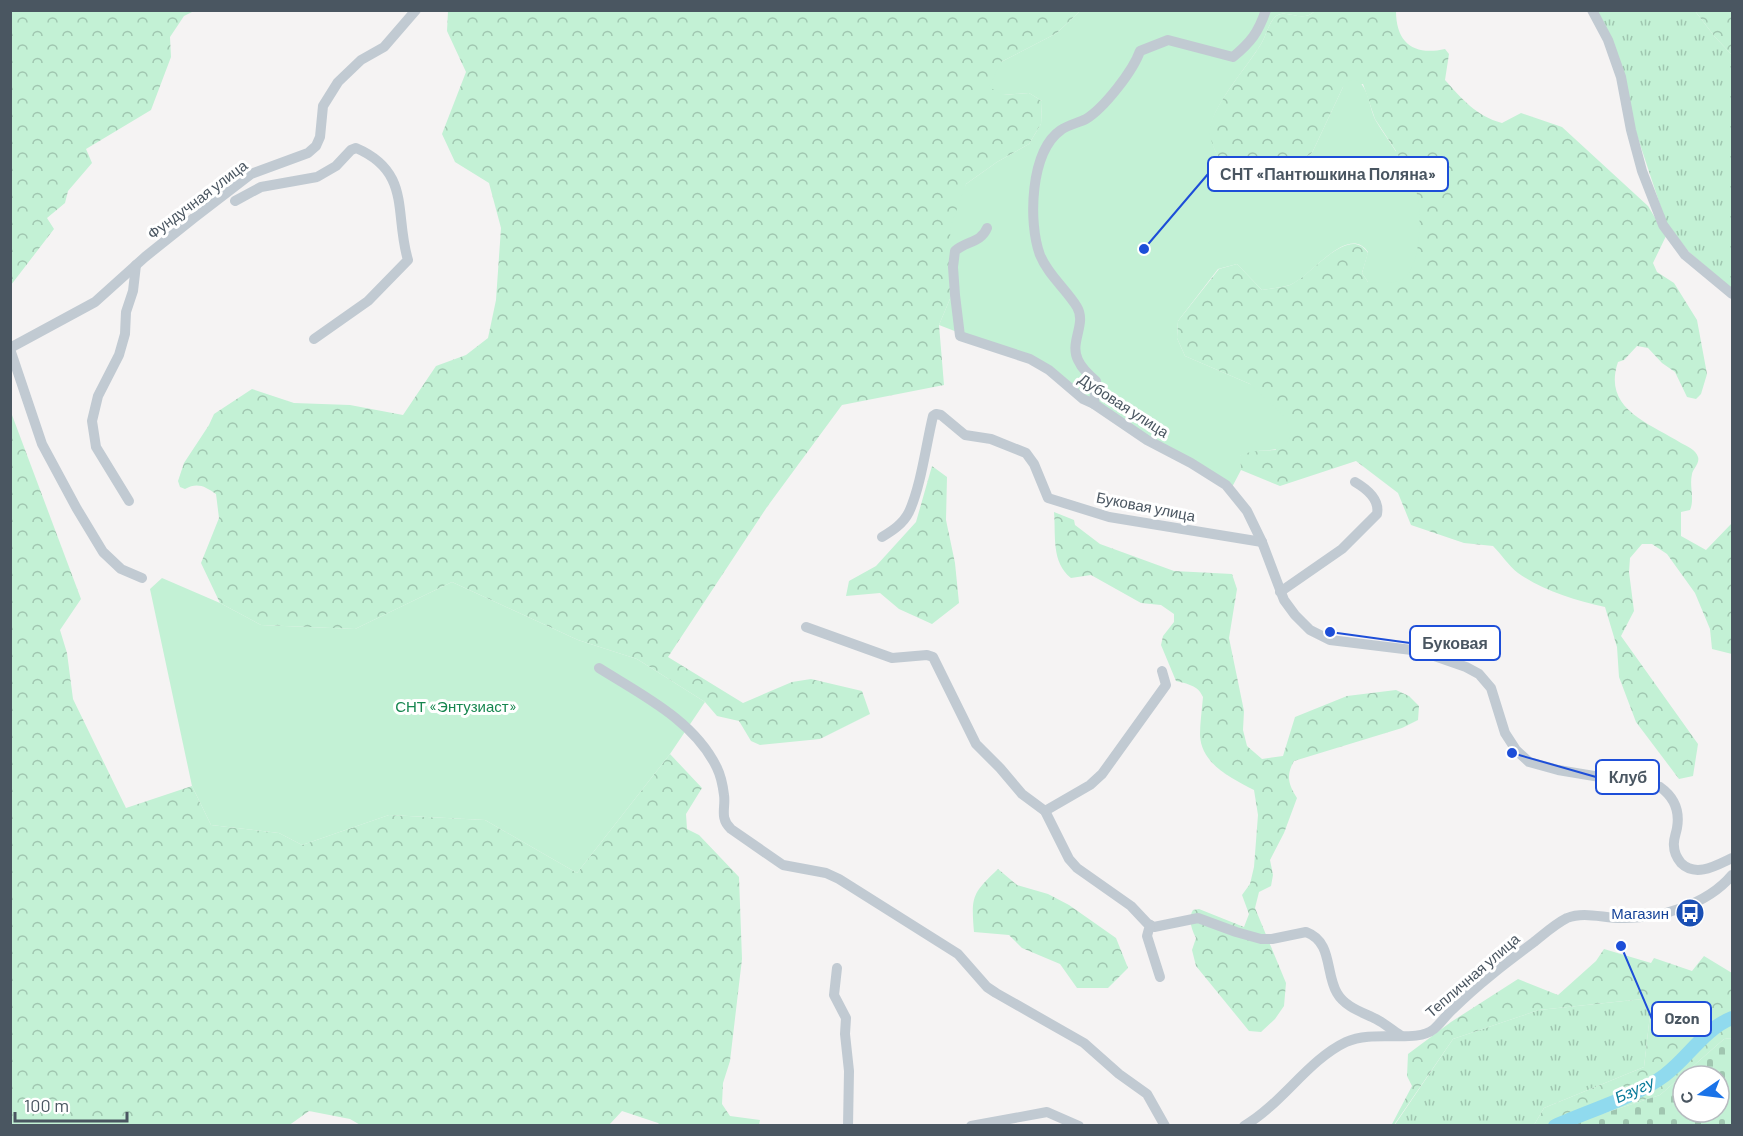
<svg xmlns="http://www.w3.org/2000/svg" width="1743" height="1136" viewBox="0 0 1743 1136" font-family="Barlow,sans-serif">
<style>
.grass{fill:url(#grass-tufts)}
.forest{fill:url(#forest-crowns)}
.cemetery{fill:url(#cemetery-stones);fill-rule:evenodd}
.garden{fill:#c3f1d5}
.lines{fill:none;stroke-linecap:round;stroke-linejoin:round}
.river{stroke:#90daee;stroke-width:14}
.minor{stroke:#c1cad2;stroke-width:10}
.labels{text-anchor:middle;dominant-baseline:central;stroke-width:6;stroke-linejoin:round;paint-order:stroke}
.street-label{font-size:15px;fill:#4a5661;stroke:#fff}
.park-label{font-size:15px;fill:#17864f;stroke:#fff}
.transit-label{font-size:15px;fill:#164399;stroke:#fff;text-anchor:end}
.water-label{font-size:16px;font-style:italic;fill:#0c7c9b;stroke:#fff}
.leader{fill:none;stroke:#1d4ed8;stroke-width:2}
.callout-dot{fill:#1d4ed8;stroke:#fff;stroke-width:2}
.callout{fill:#fff;stroke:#1d4ed8;stroke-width:2}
.callout-label{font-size:16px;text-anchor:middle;font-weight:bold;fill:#4a5661}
</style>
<defs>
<pattern id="grass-tufts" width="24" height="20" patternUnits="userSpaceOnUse" patternTransform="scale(1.5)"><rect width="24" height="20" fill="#c3f1d5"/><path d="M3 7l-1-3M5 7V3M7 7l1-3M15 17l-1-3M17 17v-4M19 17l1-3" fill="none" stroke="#a0c6b0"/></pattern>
<pattern id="forest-crowns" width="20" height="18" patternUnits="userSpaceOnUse" patternTransform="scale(1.5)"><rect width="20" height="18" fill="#c3f1d5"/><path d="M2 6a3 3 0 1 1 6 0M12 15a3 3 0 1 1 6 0" fill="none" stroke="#a0c6b0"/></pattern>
<pattern id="cemetery-stones" width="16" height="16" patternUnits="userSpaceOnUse" patternTransform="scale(1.5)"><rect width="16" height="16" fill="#c3f1d5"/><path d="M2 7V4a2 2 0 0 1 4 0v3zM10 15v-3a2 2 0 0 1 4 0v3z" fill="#a0c6b0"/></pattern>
</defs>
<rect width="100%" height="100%" fill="#f5f3f3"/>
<g class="grass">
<polygon points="1596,11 1695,11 1715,37 1732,55 1732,289 1689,252 1666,223"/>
<polygon points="1643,999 1651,1006 1644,1067 1544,1108 1534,1125 1394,1126 1453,1039 1539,1010"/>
</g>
<g class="forest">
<polygon points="11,10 194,11 184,16 170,37 171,57 151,110 86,149 92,163 68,191 65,203 47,218 54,229 11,285"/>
<path d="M448,11H1080L1057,33L1001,62L1003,95L1029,93L1042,101L1041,124L1029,144L997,162L966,184L952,294L939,325L944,385L842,405L767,507L668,657L743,703L792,682L811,679L862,691L870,714L820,739L760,745L751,741L739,721L717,716L705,702L637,659L578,640L452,582L355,629L261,625L220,603L201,563L219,518L216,494C205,486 197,482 185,489L180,487L178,481L184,463L209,425L214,414L252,389L294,403L350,405L403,415L436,366L466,355L488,338L496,300L501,228L489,183L455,162L442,134L466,72L447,31Z"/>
<path d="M1315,11H1396C1396,43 1414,56 1445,49L1449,54L1445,80C1462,99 1476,116 1502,123L1521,113L1562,127L1648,206L1666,236L1653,263L1657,272L1674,283L1697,320L1707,374L1701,394L1696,399L1687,397L1675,372L1662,363L1648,348L1637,346L1624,360L1618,362C1602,409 1649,423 1681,443C1687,446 1696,450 1698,457C1700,463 1693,469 1692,474C1689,487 1695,498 1690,510L1681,512V536L1706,550L1732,523V654L1712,649L1710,629L1695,593L1667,554L1652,544H1642L1630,558L1629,572L1634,611L1621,636L1698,744L1693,776L1679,779L1636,722L1619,677L1617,647L1605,607C1574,600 1544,591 1518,573C1509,566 1501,554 1493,546L1464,543L1411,525L1398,493L1356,461L1280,486L1241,470L1239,456L1250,451L1276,450L1250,384L1185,356L1177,338L1178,321L1219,269L1237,264L1262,290C1271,288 1282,288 1290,285C1311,276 1349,223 1368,253L1362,273L1368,282L1396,151L1375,119L1363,84L1343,87L1312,153L1263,188L1249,187C1241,179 1239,181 1231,175C1225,172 1210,142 1209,135C1207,111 1249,65 1261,44C1266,36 1269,22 1276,16C1288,8 1301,24 1315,11Z"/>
<polygon points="1695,11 1732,11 1732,55 1715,37"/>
<polygon points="11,415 12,415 81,599 60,630 67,653 73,699 126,808 192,786 211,825 279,833 302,845 389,815 485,820 577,873 670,754 702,788 686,814 687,829 699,835 739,877 742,959 730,1061 723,1083 722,1104 730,1116 760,1120 759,1125 660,1125 658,1123 622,1111 609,1125 362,1126 350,1119 309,1111 288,1126 11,1126"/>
<polygon points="932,466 947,477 946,520 955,563 959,603 932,624 899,609 880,593 846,596 849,581 876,566 916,522"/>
<path d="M1054,512L1074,520L1075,525L1100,544L1174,571L1232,574L1237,589L1229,638L1244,711L1243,730L1247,746L1262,759L1283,756L1295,717L1347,696L1396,690L1409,696L1419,706L1418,720L1402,728L1294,761C1286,775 1288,784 1297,798L1284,833L1270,860L1273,875L1271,886L1259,892L1255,908L1286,983L1284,1006L1275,1019L1261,1032L1249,1031L1196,966L1192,950L1196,938C1191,929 1188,918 1193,910L1199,909L1244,927L1249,914L1242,895L1250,884L1254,867L1258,815L1254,790C1231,778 1201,764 1200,735C1200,722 1202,709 1203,697C1198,685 1187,684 1176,681L1161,645L1163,636L1174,622V614L1161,605L1141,603L1091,575L1071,578C1051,562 1056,536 1054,512Z"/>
<path d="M998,869L1017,885L1048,894L1069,905L1116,938L1128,968L1108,988H1077L1060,964L1022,948L1009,935L974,932C971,896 972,894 998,869Z"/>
<polygon points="1604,949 1651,963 1654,958 1692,971 1704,956 1732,973 1732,1038 1724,1039 1660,1095 1568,1125 1534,1125 1544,1108 1644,1067 1651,1006 1643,999 1539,1010 1453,1039 1394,1125 1391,1126 1412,1086 1407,1076 1408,1054 1451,1022 1518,979 1558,995 1596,961"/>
</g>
<path class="cemetery" d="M1732,1038V1125H1568L1660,1095L1724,1039ZM1683,1076H1719V1112H1683Z"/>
<g class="garden">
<path d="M1080,11H1315C1301,24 1288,8 1276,16C1269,22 1266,36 1261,44C1249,65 1207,111 1210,135C1210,142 1225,172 1231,175C1239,181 1241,179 1249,187L1263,188L1312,153L1343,87L1349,81L1357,80C1369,88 1369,108 1376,121C1390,144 1409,167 1417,194C1422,213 1421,266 1404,278C1395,285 1378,283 1368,282L1362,273L1368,252C1348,223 1311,277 1290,285C1282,288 1271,288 1262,290L1237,264L1218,269L1178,321L1177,338L1185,356L1250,384L1286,418L1291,434L1286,446C1271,453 1255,448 1240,456L1241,470L1231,489L1077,397L1050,368L939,325L952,294L950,228L966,184L997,162L1029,144L1041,124L1042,101L1029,93L1003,95L989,87L1001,62L1057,33Z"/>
<polygon points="162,578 220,603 261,625 355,629 452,582 578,640 637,659 705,702 670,754 577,873 485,820 389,815 302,845 279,833 211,825 192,786 150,589"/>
</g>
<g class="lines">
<path class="river" d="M1555,1126C1590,1110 1636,1097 1665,1075C1689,1057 1704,1029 1732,1018"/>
<g class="minor">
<polyline points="1592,10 1608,40 1621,77 1631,130 1642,171 1663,225 1685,255 1732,294"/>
<path d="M235,201L261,187L317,177L336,166L351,150L356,148C412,172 394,214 408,260L368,301L314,339"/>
<path d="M987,228C981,243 966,241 955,251L953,267L955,295L960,336L1030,359L1049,370L1083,399L1094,404L1147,440L1191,463L1226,485L1247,511L1262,542L1284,600L1295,615L1310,630L1330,640L1420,651L1466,667L1479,674L1491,688L1505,733L1516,750L1529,762L1558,770L1660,787C1674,797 1680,811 1677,828C1676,834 1673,840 1674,846C1674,852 1677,858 1681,863C1696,878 1717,865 1732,858"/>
<polyline points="10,348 95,302 145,257 195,217 251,174 308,153 316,146 320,137 323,106 338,82 361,60 384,47 416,10"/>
<polyline points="10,349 42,444 77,509 103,552 121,569 142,578"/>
<path d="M1094,404L1096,381C1089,375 1082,369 1078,360C1069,342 1087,324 1077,307C1066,289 1048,275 1040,255C1028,223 1030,151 1061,130C1068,125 1078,123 1086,119C1104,108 1133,71 1140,51L1168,40L1233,57C1251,42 1258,33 1266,10"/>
<polyline points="129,501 96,447 92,421 98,396 119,355 125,334 126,312 133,291 136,265"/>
<path d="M882,537C892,531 903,524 909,512C921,486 926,445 933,416L936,414L941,415L965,435L991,439L1026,453L1034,464L1048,498L1109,517L1262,542"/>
<path d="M1280,592L1342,549L1377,514C1380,499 1367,489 1355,482"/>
<path d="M806,627L892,658L927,655L933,657L976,744L1000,768L1022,794L1045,811L1069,859L1077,868L1131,906L1147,923L1154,927L1198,918L1236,932L1261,939H1272L1306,932C1333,942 1325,973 1337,993C1345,1007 1362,1012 1376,1019C1384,1023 1392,1030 1400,1035"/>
<path d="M599,668C642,695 695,721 717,768C721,776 723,787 724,795C726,807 719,818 731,829L783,865L826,873L839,879L958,954L987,987L996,993L1084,1043L1119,1074L1147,1094L1165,1126"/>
<polyline points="1045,811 1090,785 1102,774 1166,685 1162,671"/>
<polyline points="1150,925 1147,936 1160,977"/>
<polyline points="837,968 834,995 846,1018 845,1034 849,1071 848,1126"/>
<polyline points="971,1126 1047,1112 1079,1126"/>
<path d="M1244,1126C1282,1104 1308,1060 1346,1042C1374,1029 1416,1044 1434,1029C1441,1023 1446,1015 1453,1009C1478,984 1506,963 1534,942C1544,934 1555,924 1567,918C1584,911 1603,918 1621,918C1659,919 1707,905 1732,875"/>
</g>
</g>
<defs>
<g id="bus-disc" transform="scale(1.5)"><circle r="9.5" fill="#1a4fb4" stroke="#fff"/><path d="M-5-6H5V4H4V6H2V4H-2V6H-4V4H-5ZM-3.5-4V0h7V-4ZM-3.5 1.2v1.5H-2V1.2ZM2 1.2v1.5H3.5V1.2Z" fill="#fff"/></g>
</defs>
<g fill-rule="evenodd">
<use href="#bus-disc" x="1690" y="913"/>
</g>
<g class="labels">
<g class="street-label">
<text transform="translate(197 199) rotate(-37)">Фундучная улица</text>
<text transform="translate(1124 405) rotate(33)">Дубовая улица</text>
<text transform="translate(1146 506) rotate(11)">Буковая улица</text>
<text transform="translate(1472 975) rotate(-41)">Тепличная улица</text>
</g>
<g class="park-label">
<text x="456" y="706">СНТ «Энтузиаст»</text>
</g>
<g class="transit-label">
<text x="1669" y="913">Магазин</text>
</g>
<g class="water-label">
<text transform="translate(1634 1089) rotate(-25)">Бзугу</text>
</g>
</g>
<path class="leader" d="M1144 249L1208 174M1330 632L1410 643M1512 753L1596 777M1621 946L1652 1019"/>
<g class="callout-dot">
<circle cx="1144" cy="249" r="6"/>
<circle cx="1330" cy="632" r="6"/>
<circle cx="1512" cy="753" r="6"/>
<circle cx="1621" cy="946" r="6"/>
</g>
<g class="callout">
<rect x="1208" y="157" width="240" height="34" rx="6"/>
<rect x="1410" y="626" width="90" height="34" rx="6"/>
<rect x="1596" y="760" width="63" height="34" rx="6"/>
<rect x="1652" y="1002" width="59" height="34" rx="6"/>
</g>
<g class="callout-label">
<text x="1328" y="180">СНТ «Пантюшкина Поляна»</text>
<text x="1455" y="649">Буковая</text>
<text x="1628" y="783">Клуб</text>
<text x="1682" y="1024">Ozon</text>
</g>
<rect width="1743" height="1136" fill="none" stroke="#4a5661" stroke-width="24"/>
<g transform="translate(1701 1094) rotate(256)"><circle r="28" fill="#ffffff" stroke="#b7bbc0" stroke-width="1.5"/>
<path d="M0-4.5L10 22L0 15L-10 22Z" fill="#1a73e8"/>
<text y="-9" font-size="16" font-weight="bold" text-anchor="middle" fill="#4a5661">С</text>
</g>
<path d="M15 1112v9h112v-9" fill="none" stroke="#4a5661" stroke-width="3"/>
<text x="24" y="1112" font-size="18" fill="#4a5661" stroke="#ffffff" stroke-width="4.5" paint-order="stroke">100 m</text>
</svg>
